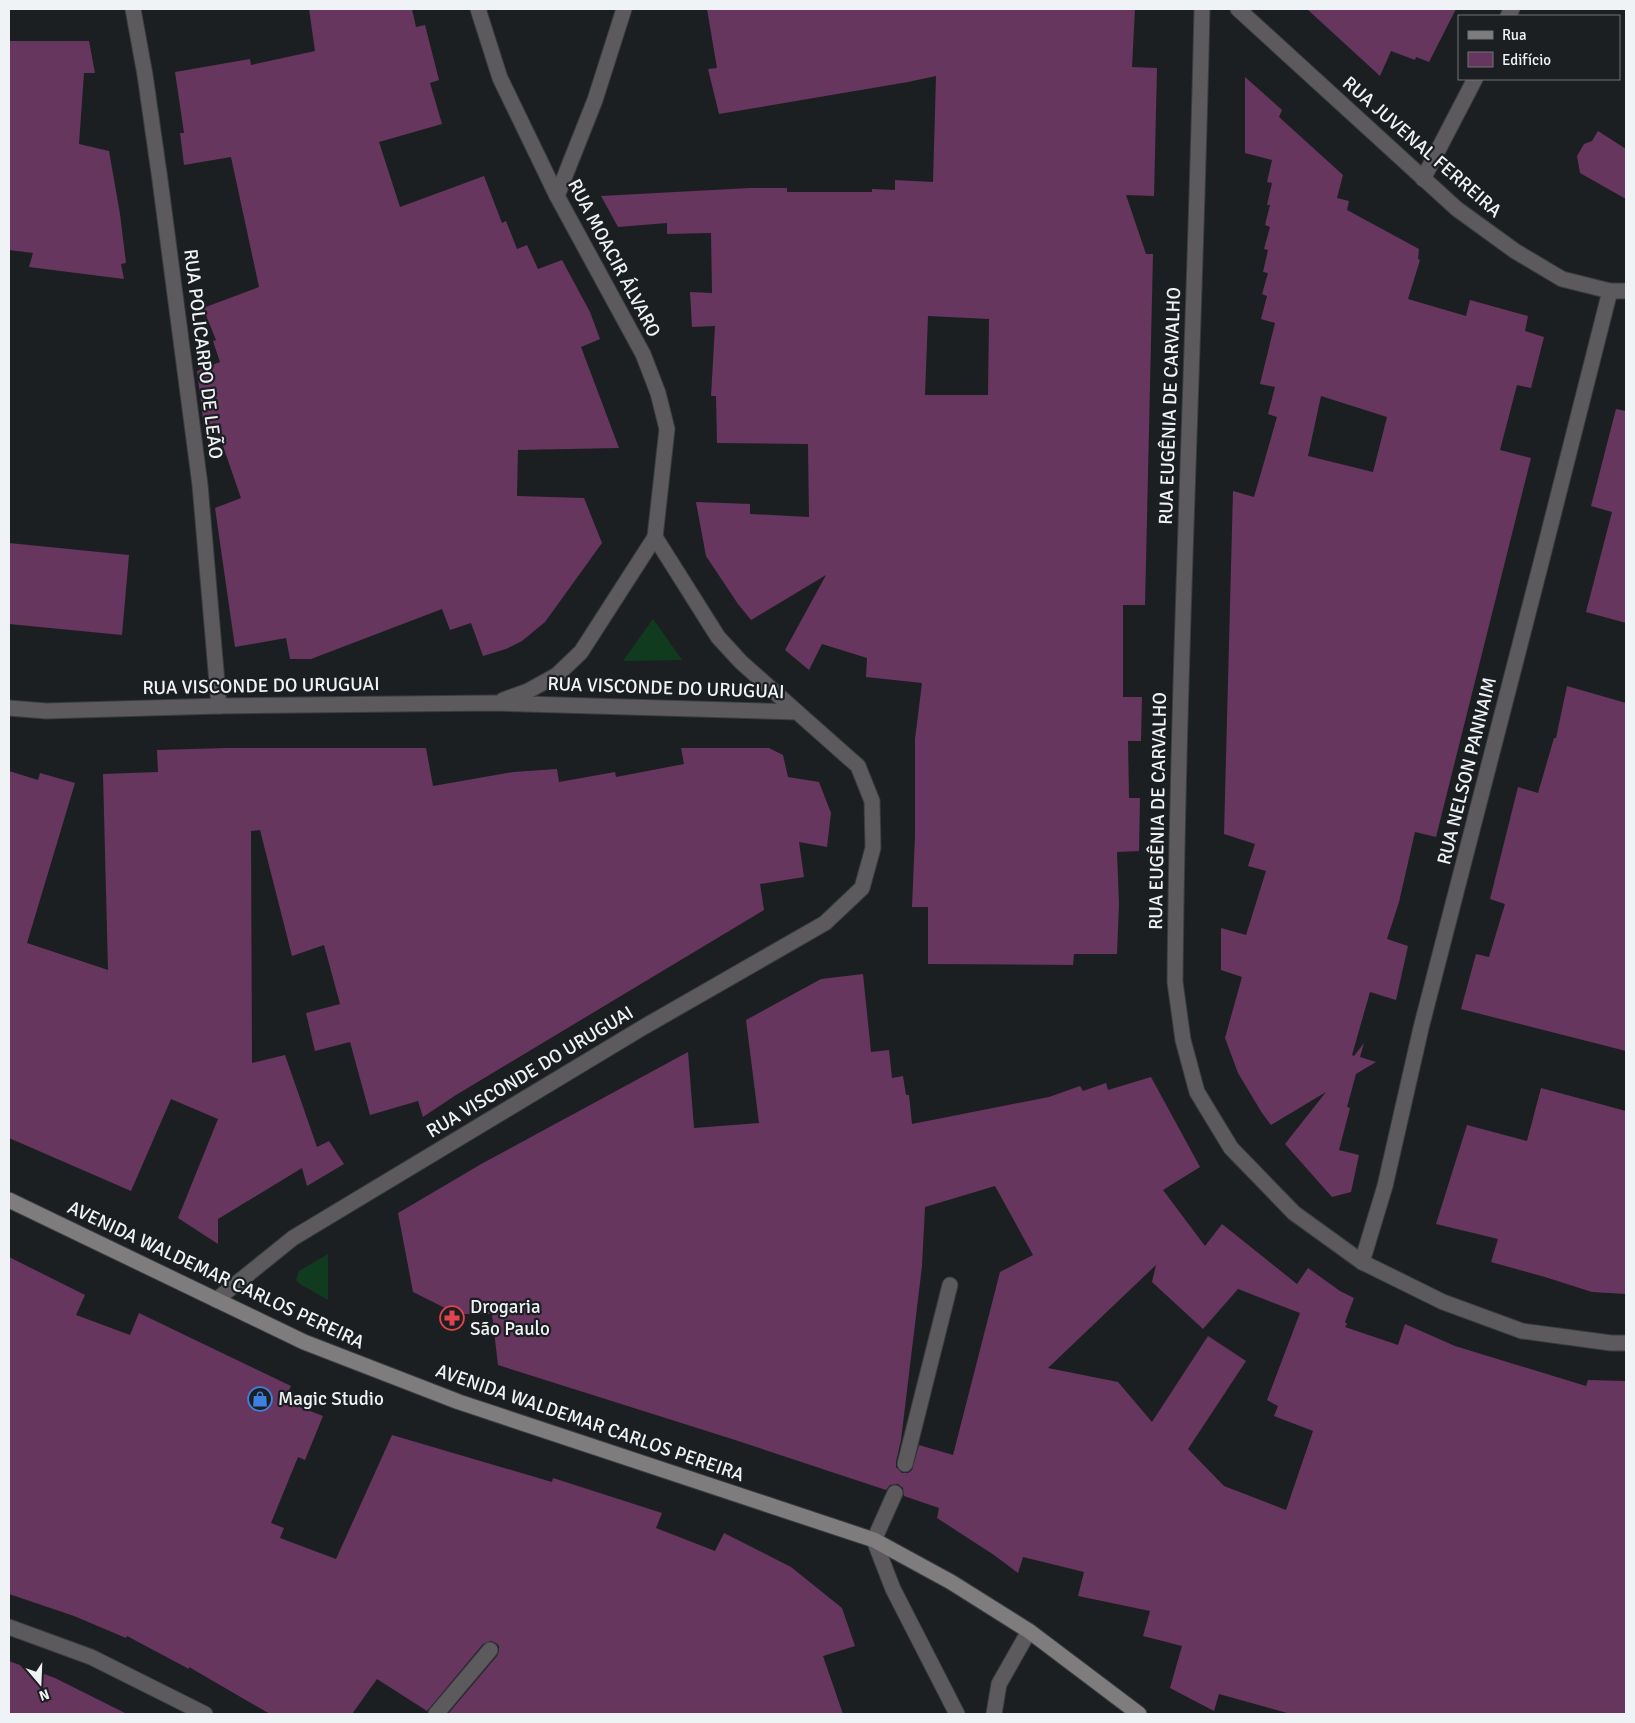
<svg xmlns="http://www.w3.org/2000/svg" width="1635" height="1723" viewBox="0 0 1635 1723" font-family="Signika,sans-serif">
<style>
.green{fill:#113b1f}
.building{fill:#66365e;fill-rule:evenodd}
.lines{fill:none;stroke-linecap:round;stroke-linejoin:round}
.lane-casing{stroke:#3a3d40;stroke-width:17}
.street-casing{stroke:#3a3d40;stroke-width:17}
.secondary-casing{stroke:#3a3d40;stroke-width:17}
.lane{stroke:#5c5a5c;stroke-width:15}
.street{stroke:#5c5a5c;stroke-width:15}
.secondary{stroke:#7f7c7e;stroke-width:15}
.labels{text-anchor:middle;dominant-baseline:central;stroke-width:4.5;stroke-linejoin:round;paint-order:stroke}
.street-label{font-size:19px;fill:#f0f3f5;stroke:#1c1f22}
.poi-label{font-size:19px;fill:#f0f3f5;stroke:#1c1f22;text-anchor:start}
</style>
<rect width="100%" height="100%" fill="#1c1f22"/>
<g class="green">
<polygon points="653,619 682,660 623,661"/>
<polygon points="328,1254 328,1300 300,1284 296,1280 299,1271"/>
</g>
<g class="building">
<polygon points="309,9 412,9 416,27 425,25 439,80 430,83 442,124 379,142 400,207 484,176 502,223 506,221 517,249 527,245 538,269 562,260 590,312 600,339 581,347 619,448 518,450 517,496 584,498 602,543 545,622 522,641 506,649 483,656 471,623 450,630 442,609 311,659 290,659 286,638 235,647 215,508 241,498 215,423 204,427 197,371 220,362 213,341 216,340 203,308 259,287 231,157 184,165 180,133 184,133 175,72 250,59 251,65 315,51"/>
<path d="M707,9H1135L1132,67L1157,68L1154,196L1126,195L1146,254H1153L1145,605H1123V697H1142L1141,741H1128L1129,798H1140L1139,851L1117,852L1119,904L1117,954H1074L1073,965L928,964V907H912L915,836V739L922,683L866,677L867,658L822,644L809,670L785,650L826,575L751,620L738,604L706,556L696,502L750,504V514L809,517L808,444L717,443L716,396H711L715,326L692,327L690,292L712,293L711,233L667,234V223L618,227L601,196L750,188H787V192H872V189L895,190V180L933,182L936,76L908,82L719,114L708,69L717,68ZM928,316L989,319L988,395H925Z"/>
<polygon points="1307,9 1456,9 1429,62 1416,57 1415,60 1391,51 1380,76"/>
<polygon points="9,41 89,41 95,73 84,73 79,144 109,151 120,214 126,263 121,264 124,279 29,267 33,253 9,250"/>
<path d="M1245,77L1282,110L1279,117L1343,175L1337,198L1349,201L1347,210L1419,249L1418,259L1420,260L1408,299L1466,316L1470,300L1528,316L1525,331L1544,337L1531,388L1517,385L1500,450L1531,458L1436,837L1415,832L1399,902L1387,939L1408,946L1396,1000L1370,992L1352,1055L1354,1056L1364,1043L1360,1057L1376,1062L1356,1074L1347,1107L1350,1108L1339,1150L1359,1155L1351,1192L1332,1197L1285,1144L1326,1092L1271,1125L1262,1113L1238,1073L1225,1038L1242,977L1221,970V928L1246,935L1266,871L1248,866L1255,844L1224,834L1233,491L1254,497L1277,417L1268,414L1275,387L1260,384L1275,323L1261,319L1267,296L1262,294L1268,273L1263,272L1268,250L1264,249L1270,227L1265,225L1270,205H1267L1272,183L1267,182L1272,160L1245,153ZM1321,396L1387,417L1373,472L1308,456Z"/>
<polygon points="1598,131 1626,149 1626,199 1580,173 1577,156 1584,144 1592,141"/>
<polygon points="1616,409 1626,411 1626,623 1586,612 1612,512 1591,506"/>
<polygon points="9,543 129,555 122,635 9,624"/>
<polygon points="1567,686 1626,703 1626,1051 1461,1009 1476,954 1489,957 1505,904 1490,899 1518,787 1538,793 1554,738 1556,738"/>
<polygon points="227,748 426,748 433,786 513,772 557,769 559,782 615,772 616,777 684,764 681,748 769,748 783,755 788,777 819,782 831,813 827,847 799,842 804,877 760,884 764,910 456,1095 423,1117 418,1101 370,1115 350,1042 315,1051 306,1013 340,1004 324,945 292,956 260,830 251,831 252,1063 285,1055 317,1147 329,1141 344,1164 307,1186 302,1168 218,1219 218,1244 178,1218 218,1119 171,1099 131,1191 9,1138 9,771 38,780 40,773 75,783 27,943 108,970 103,774 158,772 157,750"/>
<path d="M863,974L871,1052L889,1050L892,1078L903,1076L906,1095H909L912,1124L1049,1097L1080,1086L1083,1091L1106,1083L1108,1090L1151,1077L1200,1167L1163,1190L1205,1246L1222,1224L1297,1284L1308,1268L1340,1291L1354,1298L1345,1322L1347,1324L1345,1327L1398,1345L1405,1324L1455,1346L1586,1386L1588,1380L1626,1381V1714H1291L1219,1694L1214,1711L1170,1688L1182,1646L1143,1636L1150,1611L1078,1596L1084,1572L1023,1557L1018,1573L994,1555L937,1518L939,1508L904,1496L903,1488L898,1484L890,1485L886,1490L732,1439L498,1365L492,1314H457L413,1292L398,1213L483,1163L688,1052L694,1128L759,1123L746,1020L821,979ZM995,1186L1033,1255L1000,1272L953,1455L919,1445L912,1470L908,1473H902L896,1467V1462L901,1440L922,1266L925,1207ZM1156,1265L1152,1282L1203,1329L1238,1289L1300,1313L1267,1400L1278,1406L1274,1416L1313,1431L1286,1510L1224,1486L1188,1449L1246,1361L1208,1336L1152,1422L1118,1382L1048,1368Z"/>
<polygon points="1541,1088 1626,1111 1626,1294 1592,1292 1545,1277 1491,1262 1498,1239 1436,1224 1467,1125 1527,1141"/>
<polygon points="9,1257 85,1295 76,1315 130,1335 139,1313 291,1386 284,1401 323,1416 305,1460 298,1457 271,1523 284,1528 280,1538 336,1559 392,1435 552,1482 553,1478 662,1513 656,1528 715,1551 724,1533 791,1567 842,1608 855,1646 823,1656 843,1714 448,1714 497,1656 499,1651 499,1646 496,1643 491,1641 483,1644 427,1711 377,1679 352,1714 270,1714 189,1667 189,1669 127,1636 126,1638 74,1616 9,1594"/>
<polygon points="9,1661 55,1678 127,1714 9,1714"/>
</g>
<g class="lines">
<g class="lane-casing">
<g id="lane">
<polyline points="905,1464 950,1285"/>
<polyline points="874,1540 895,1493"/>
<polyline points="436,1714 490,1650"/>
</g>
</g>
<g class="street-casing">
<g id="street">
<polyline points="133,9 145,75 160,180 200,485 219,706"/>
<polyline points="478,9 500,78 557,196 643,354 658,393 667,429 655,537 581,652 557,675 528,691 503,700"/>
<path d="M1202,9C1195,333 1178,658 1175,982L1183,1040L1197,1092L1231,1148L1294,1213L1362,1262L1443,1302L1522,1331L1611,1343H1626"/>
<polyline points="1238,9 1457,209 1515,251 1562,279 1610,291 1626,291"/>
<polyline points="1508,16 1512,9"/>
<polyline points="1423,179 1475,79"/>
<polyline points="557,196 595,100 624,9"/>
<polyline points="655,537 718,637 741,662 797,712"/>
<polyline points="9,708 46,711 219,706 493,703 797,712 858,766 872,801 873,848 862,888 825,923 642,1028 293,1238 216,1300"/>
<polyline points="1362,1262 1385,1186 1421,1028 1541,563 1610,291"/>
<polyline points="874,1540 893,1589 957,1714"/>
<polyline points="9,1627 91,1657 205,1714"/>
<polyline points="994,1714 999,1684 1029,1631"/>
</g>
</g>
<g class="secondary-casing">
<polyline id="secondary" points="9,1200 304,1342 459,1402 874,1540 951,1582 1029,1631 1139,1714"/>
</g>
<use href="#lane" class="lane"/>
<use href="#street" class="street"/>
<use href="#secondary" class="secondary"/>
</g>
<defs>
<g id="pharmacy-ring" transform="scale(1.25)"><circle r="9.5" fill="#1c1f22" stroke="#e0444e" stroke-width="1.5"/><path d="M-2-6h4v4h4v4h-4v4h-4v-4h-4v-4h4Z" fill="#e0444e"/></g>
<g id="shop-ring" transform="scale(1.25)"><circle r="9.5" fill="#1c1f22" stroke="#3f7fe0" stroke-width="1.5"/><path d="M-5-2.5h2.3a2.7 3.5 0 0 1 5.4 0H5L5.5 6h-11ZM-1.5-2.5h3a1.5 2.3 0 0 0-3 0Z" fill="#3f7fe0"/></g>
</defs>
<g fill-rule="evenodd">
<use href="#pharmacy-ring" x="452" y="1318"/>
<use href="#shop-ring" x="260" y="1399"/>
</g>
<g class="labels">
<g class="street-label">
<text transform="translate(1422 147) rotate(41)">RUA JUVENAL FERREIRA</text>
<text transform="translate(614 258) rotate(62)">RUA MOACIR ÁLVARO</text>
<text transform="translate(203 354) rotate(83)">RUA POLICARPO DE LEÃO</text>
<text transform="translate(1170 406) rotate(-88)">RUA EUGÊNIA DE CARVALHO</text>
<text transform="translate(261 686) rotate(-1)">RUA VISCONDE DO URUGUAI</text>
<text transform="translate(666 688) rotate(2)">RUA VISCONDE DO URUGUAI</text>
<text transform="translate(1467 771) rotate(-76)">RUA NELSON PANNAIM</text>
<text transform="translate(1158 811) rotate(-89)">RUA EUGÊNIA DE CARVALHO</text>
<text transform="translate(530 1072) rotate(-31)">RUA VISCONDE DO URUGUAI</text>
<text transform="translate(216 1275) rotate(25)">AVENIDA WALDEMAR CARLOS PEREIRA</text>
<text transform="translate(590 1423) rotate(19)">AVENIDA WALDEMAR CARLOS PEREIRA</text>
</g>
<g class="poi-label">
<text x="470" y="1307">Drogaria<tspan x="470" dy="22">São Paulo</tspan></text>
<text x="278" y="1399">Magic Studio</text>
</g>
</g>
<rect width="1635" height="1723" fill="none" stroke="#f0f3f5" stroke-width="20"/>
<rect x="1458" y="15" width="162" height="65" fill="#1c1f22" stroke="#717476"/>
<rect x="1468" y="31" width="25" height="8" fill="#7f7c7e" stroke="#717476"/>
<text x="1502" y="40" font-size="15" fill="#f0f3f5">Rua</text>
<rect x="1468" y="52" width="25" height="15" fill="#66365e" stroke="#717476"/>
<text x="1502" y="65" font-size="15" fill="#f0f3f5">Edifício</text>
<g transform="translate(40 1683) rotate(161)" stroke="#1c1f22" stroke-width="4" paint-order="stroke">
<path d="M0-4L9 19L0 12L-9 19Z" fill="#f0f3f5"/>
<text y="-8" font-size="14" font-weight="bold" text-anchor="middle" fill="#f0f3f5">N</text>
</g>
</svg>
